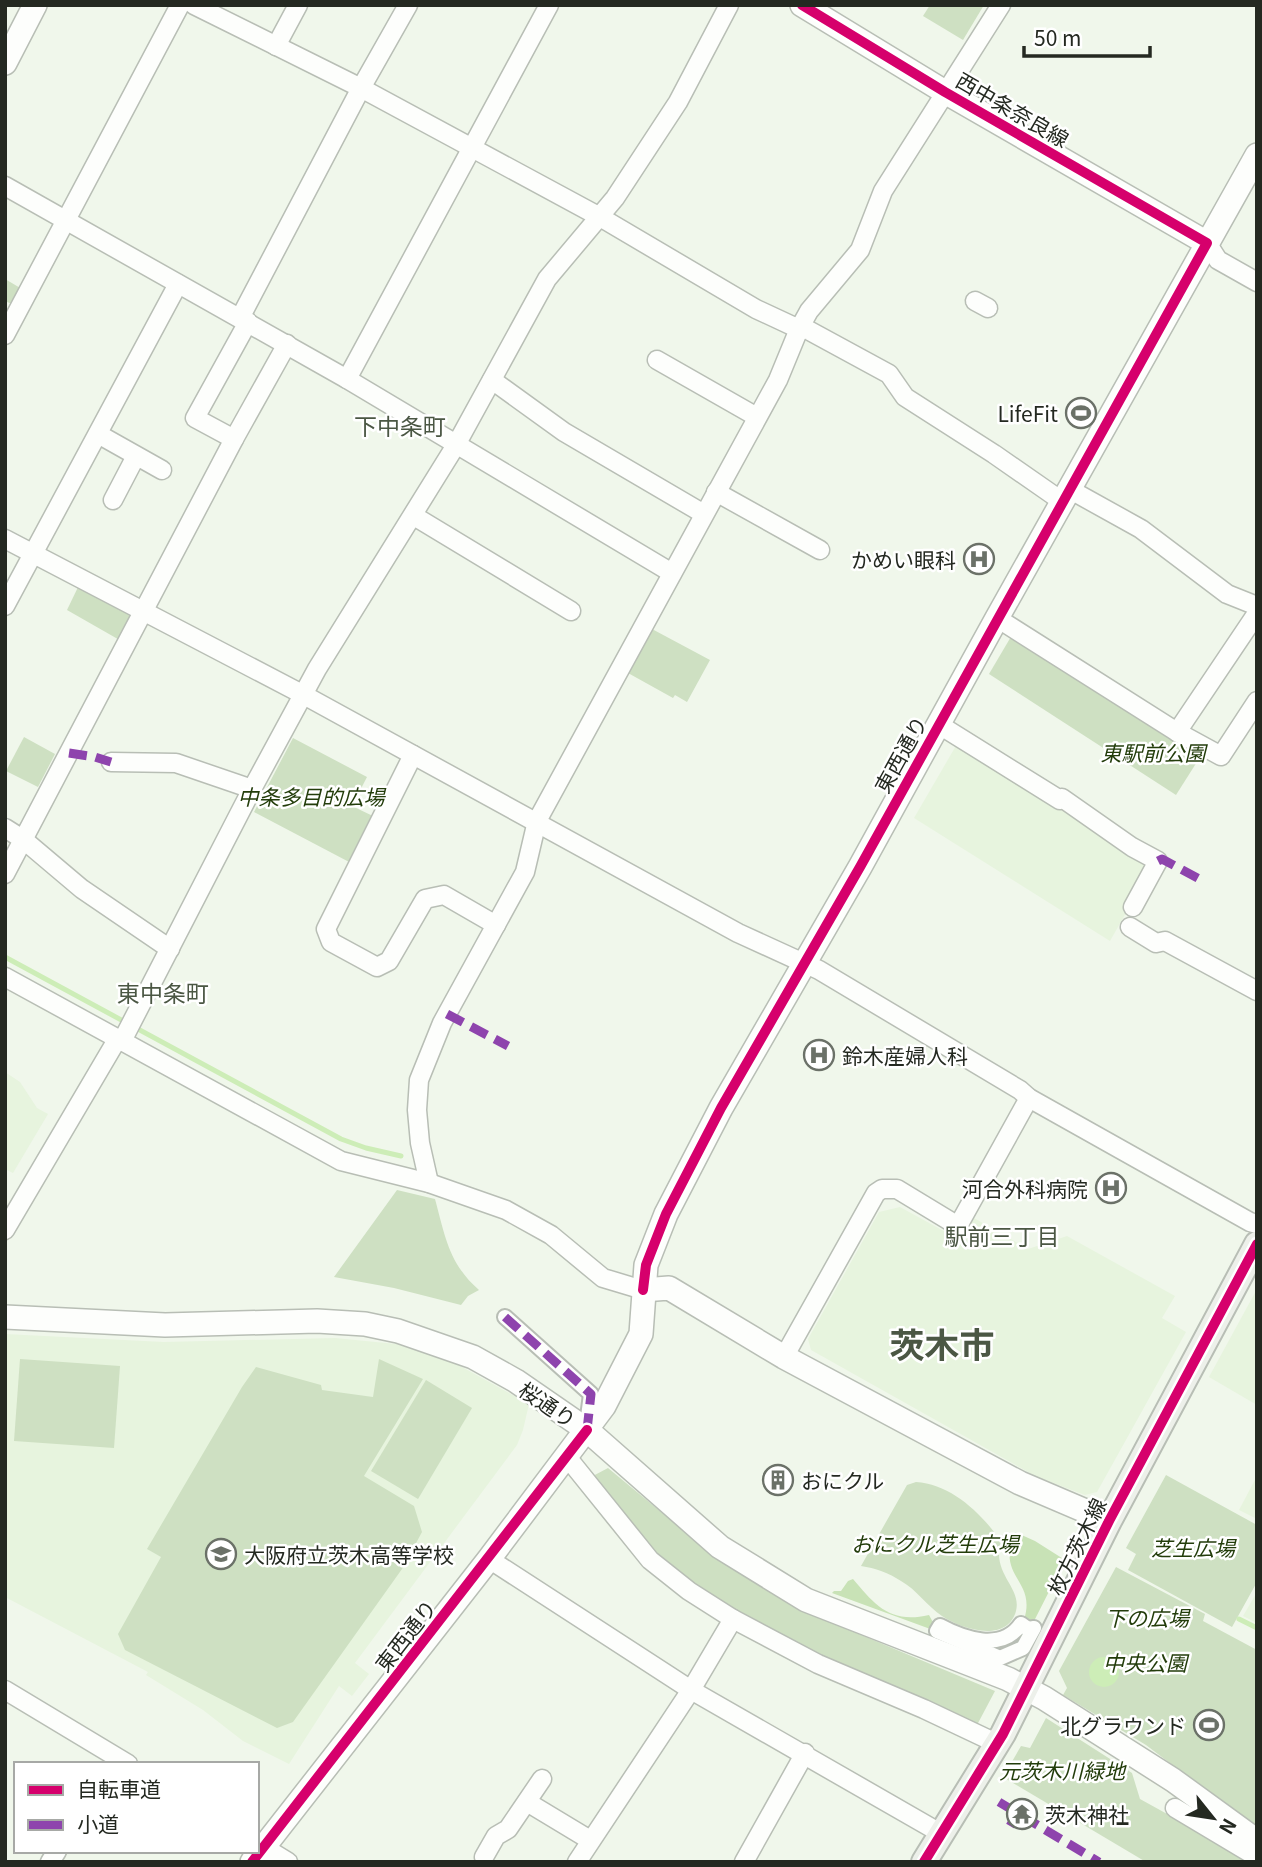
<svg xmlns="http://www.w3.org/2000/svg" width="1262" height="1867" viewBox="0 0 1262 1867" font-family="Georgia,'Noto Sans JP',serif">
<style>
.built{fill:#e7f4de}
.green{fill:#cee0c2}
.forest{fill:#c8e2b6}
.water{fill:#cdedb7}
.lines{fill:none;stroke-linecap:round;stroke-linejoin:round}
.stream{stroke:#cdedb7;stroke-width:5}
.pedestrian-casing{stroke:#b8beb5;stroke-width:18}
.minor-casing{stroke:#b8beb5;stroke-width:21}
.tertiary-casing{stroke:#b8beb5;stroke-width:26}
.secondary-casing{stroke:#b8beb5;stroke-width:28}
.pedestrian{stroke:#fdfefc;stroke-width:14}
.minor{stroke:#fdfefc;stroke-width:18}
.tertiary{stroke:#fdfefc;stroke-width:23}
.secondary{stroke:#edf0ea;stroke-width:24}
.quiet{stroke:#8e44ad;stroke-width:9;stroke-dasharray:18 9;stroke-linecap:butt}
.cycleway-casing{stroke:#fff;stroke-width:15}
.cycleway{stroke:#d6006c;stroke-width:10}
.labels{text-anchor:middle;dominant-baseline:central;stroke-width:5;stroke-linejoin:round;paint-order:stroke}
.street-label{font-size:21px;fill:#242921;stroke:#fff}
.poi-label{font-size:21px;fill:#242921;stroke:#fff;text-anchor:end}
.park-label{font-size:21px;font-style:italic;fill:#233d0b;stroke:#fff}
.neighbourhood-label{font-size:23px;fill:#4b5744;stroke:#fff}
.town-label{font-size:35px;font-weight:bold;fill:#4b5744;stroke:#fff}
</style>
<rect width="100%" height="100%" fill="#f0f7eb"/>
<g class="built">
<polygon points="957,744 1152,867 1110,941 914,818"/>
<polygon points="5,1072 20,1082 37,1108 48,1114 13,1173 5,1169"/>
<polygon points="900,1207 962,1241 974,1218 1028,1249 1067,1236 1175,1296 1162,1318 1186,1332 1097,1492 1085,1495 1037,1477 811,1350 808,1339 879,1212"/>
<polygon points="1257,1289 1257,1405 1209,1377"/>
<polygon points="5,1334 164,1342 335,1338 396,1344 453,1362 529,1404 523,1430 517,1445 355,1663 369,1674 352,1696 339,1686 289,1764 243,1741 203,1710 146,1675 148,1672 5,1597"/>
<polygon points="1257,1476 1257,1519 1239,1510"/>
<polygon points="1257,1592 1257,1623 1243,1616"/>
</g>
<g class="green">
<polygon points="930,5 984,5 963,40 923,16"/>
<polygon points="5,279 22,289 14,305 5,301"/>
<polygon points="80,583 138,613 123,642 67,610"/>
<polygon points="652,629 710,660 687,702 675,695 673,698 628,673"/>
<polygon points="1012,635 1202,754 1176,795 989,674"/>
<polygon points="24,737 55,754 38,787 6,771"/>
<polygon points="293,738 367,777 352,806 375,817 351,863 254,812"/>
<path d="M397,1190L435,1199C445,1236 449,1264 479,1290L468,1296L461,1305L394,1288L334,1277Z"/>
<polygon points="20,1359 120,1366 114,1448 14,1441"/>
<polygon points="379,1359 423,1379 364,1476 414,1506 422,1532 402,1569 293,1722 277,1728 125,1650 118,1634 161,1557 147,1549 242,1387 256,1367 321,1385 322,1390 373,1397"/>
<polygon points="426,1380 472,1408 418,1499 371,1471"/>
<polygon points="608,1468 713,1555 799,1609 995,1691 977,1725 821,1658 694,1586 658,1556 591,1477"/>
<polygon points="1166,1475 1257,1525 1257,1582 1232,1627 1128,1570 1136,1554 1126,1548"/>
<path d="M916,1482C951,1484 981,1513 1001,1541C991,1574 1022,1587 1016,1611C1007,1644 961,1629 942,1616C927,1606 917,1590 901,1581C889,1573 875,1568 861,1566L907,1485Z"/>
<polygon points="1116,1567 1205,1614 1203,1621 1257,1650 1257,1829 1146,1745 1063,1695 1067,1688 1059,1671"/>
<polygon points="1046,1718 1132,1773 1140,1799 1254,1862 1146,1862 1003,1777 1021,1746 1030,1748"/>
</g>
<g class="forest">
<path d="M1015,1532L1035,1541L1065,1560L1032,1625L1024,1620C1037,1579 995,1578 1015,1532Z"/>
<path d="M853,1579C875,1605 890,1624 929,1615L936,1628L933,1630L832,1593L834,1591H841L848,1581Z"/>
</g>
<circle class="water" cx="1104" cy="1672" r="15"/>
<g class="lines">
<g class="stream">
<polyline points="5,957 341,1139 366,1148 401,1156"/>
<polyline points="1239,1619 1257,1628"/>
</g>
<g class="pedestrian-casing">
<g id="pedestrian">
<polyline points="505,1317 591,1394 587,1425"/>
<path d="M1021,1624L1028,1629L1034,1628L1023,1648L1000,1658L937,1631L940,1626C964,1639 1002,1652 1021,1624Z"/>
</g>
</g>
<g class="minor-casing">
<g id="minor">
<polyline points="194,5 361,88 600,217 756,309 799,329 808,330 889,374 905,397 994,454 1053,495"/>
<polyline points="276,46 298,5"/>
<polyline points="5,186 347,379 672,573"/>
<polyline points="1207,243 1218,260 1257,282"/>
<polyline points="975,301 988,308"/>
<polyline points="240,318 361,88 408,5"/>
<polyline points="5,335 180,5"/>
<polyline points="657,360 757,417"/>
<polyline points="347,379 549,5"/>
<polyline points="492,380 564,432 704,514"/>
<polyline points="98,434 162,470"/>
<polyline points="234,439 195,418 248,322"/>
<polyline points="1069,489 1141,529 1227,594 1257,606"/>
<polyline points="716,492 820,550"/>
<polyline points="113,500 136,456"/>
<polyline points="414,516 571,611"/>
<polyline points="5,539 302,694 738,933 819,970 1020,1090 1029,1098 1250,1222 1257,1224"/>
<polyline points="5,606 178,284"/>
<polyline points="997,618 1177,732 1221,756 1257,701"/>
<polyline points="938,724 1060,800 1062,798 1132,847 1158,861 1133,907"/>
<polyline points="1177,732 1257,613"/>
<polyline points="413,755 326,929 331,942 377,967 389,961 425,899 444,895 496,925"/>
<polyline points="111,762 176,763 252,789"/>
<polyline points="5,828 24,840 82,889 170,949"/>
<polyline points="5,874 234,439 287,344"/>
<polyline points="1130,927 1156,943 1165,941 1257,991"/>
<polyline points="5,977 341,1161 429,1183 506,1210 551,1235 603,1278 643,1290"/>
<polyline points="122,1041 252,789 317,669 456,445 547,279 615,198 678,102 729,5"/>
<polyline points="429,1183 420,1143 417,1110 419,1080 442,1023 525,872 537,821 778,380 799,329 809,311 860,250 883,191 1001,5"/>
<polyline points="5,1230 118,1038"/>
<polyline points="784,1357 876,1193 882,1189 897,1189 958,1226 1029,1098"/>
<polyline points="567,1457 650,1560 689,1591 733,1619 818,1664 924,1709 998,1744"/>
<polyline points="489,1559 691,1690 942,1834"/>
<polyline points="5,1690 128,1764"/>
<polyline points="527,1802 590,1840"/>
<polyline points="1175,1808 1257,1857"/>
<polyline points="257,1843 288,1862"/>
<polyline points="484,1857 496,1836 508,1829 542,1779"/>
<polyline points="50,1862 57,1851"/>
<polyline points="577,1862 691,1690 733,1619"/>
<polyline points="744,1862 805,1753"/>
</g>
</g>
<g class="tertiary-casing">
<g id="tertiary">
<polyline points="802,5 945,92 1207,243"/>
<polyline points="5,63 35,5"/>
<polyline points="643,1290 669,1288 784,1357 1020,1483 1109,1521"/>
<polyline points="5,1317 165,1325 317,1321 365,1324 398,1331 473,1357 516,1381 587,1430 720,1547 806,1600 1008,1679 1044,1698 1173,1780 1257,1841"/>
<polyline points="252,1862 489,1559 604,1406 641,1334 646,1265 666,1214 721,1108 860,867 997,618 1257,155"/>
</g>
</g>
<g class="secondary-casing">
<polyline id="secondary" points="924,1862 1003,1734 1109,1521 1257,1244"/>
</g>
<use href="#pedestrian" class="pedestrian"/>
<use href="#minor" class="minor"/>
<use href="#tertiary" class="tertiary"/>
<use href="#secondary" class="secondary"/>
<g class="quiet">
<polyline points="69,753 95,757 111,762"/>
<polyline points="1158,861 1162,859 1205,882"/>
<polyline points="447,1014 508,1046"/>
<polyline points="505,1317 591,1394 587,1430"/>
<polyline points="999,1802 1099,1862"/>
<polyline points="1010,1826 1018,1813"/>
</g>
<g class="cycleway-casing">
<g id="cycleway">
<polyline points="643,1290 646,1265 666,1214 721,1108 860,867 1207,243 945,92 802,5"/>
<polyline points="252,1862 587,1430"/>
<polyline points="924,1862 1003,1734 1109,1521 1257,1244"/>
</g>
</g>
<use href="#cycleway" class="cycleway"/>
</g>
<defs>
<g id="stadium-ring" transform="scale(1.575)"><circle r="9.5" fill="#fff" stroke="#6b7168" stroke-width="1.5"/><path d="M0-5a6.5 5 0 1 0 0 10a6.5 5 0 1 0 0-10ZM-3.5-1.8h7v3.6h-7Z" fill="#6b7168"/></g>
<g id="hospital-ring" transform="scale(1.575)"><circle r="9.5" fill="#fff" stroke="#6b7168" stroke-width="1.5"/><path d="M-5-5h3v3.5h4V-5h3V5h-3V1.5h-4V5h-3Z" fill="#6b7168"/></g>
<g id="building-ring" transform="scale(1.575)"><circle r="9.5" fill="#fff" stroke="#6b7168" stroke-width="1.5"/><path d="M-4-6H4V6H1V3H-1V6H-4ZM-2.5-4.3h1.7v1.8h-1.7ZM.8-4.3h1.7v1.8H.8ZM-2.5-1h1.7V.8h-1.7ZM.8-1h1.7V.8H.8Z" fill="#6b7168"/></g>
<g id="school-ring" transform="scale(1.575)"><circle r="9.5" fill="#fff" stroke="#6b7168" stroke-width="1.5"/><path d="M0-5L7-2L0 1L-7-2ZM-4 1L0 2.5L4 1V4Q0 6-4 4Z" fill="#6b7168"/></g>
<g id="temple-ring" transform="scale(1.575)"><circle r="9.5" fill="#fff" stroke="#6b7168" stroke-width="1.5"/><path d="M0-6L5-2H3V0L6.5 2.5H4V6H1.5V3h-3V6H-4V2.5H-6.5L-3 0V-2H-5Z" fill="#6b7168"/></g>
</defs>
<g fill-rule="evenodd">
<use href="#stadium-ring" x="1081" y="413"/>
<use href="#hospital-ring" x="979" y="559"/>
<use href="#hospital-ring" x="819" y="1055"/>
<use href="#hospital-ring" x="1111" y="1188"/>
<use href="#building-ring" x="778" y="1480"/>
<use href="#school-ring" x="221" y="1554"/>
<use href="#stadium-ring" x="1209" y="1725"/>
<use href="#temple-ring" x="1022" y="1814"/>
</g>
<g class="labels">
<g class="street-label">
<text transform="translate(1013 109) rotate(30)">西中条奈良線</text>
<text transform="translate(900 754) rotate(-61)">東西通り</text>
<text transform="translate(548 1404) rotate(34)">桜通り</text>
<text transform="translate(1076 1546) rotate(-64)">枚方茨木線</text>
<text transform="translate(405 1635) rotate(-52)">東西通り</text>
</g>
<g class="poi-label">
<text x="1058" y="413">LifeFit</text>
<text x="956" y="559">かめい眼科</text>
<text x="842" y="1055" text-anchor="start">鈴木産婦人科</text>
<text x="1088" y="1188">河合外科病院</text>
<text x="801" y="1480" text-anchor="start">おにクル</text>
<text x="244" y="1554" text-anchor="start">大阪府立茨木高等学校</text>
<text x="1186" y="1725">北グラウンド</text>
<text x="1045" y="1814" text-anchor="start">茨木神社</text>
</g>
<g class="park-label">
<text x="1153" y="752">東駅前公園</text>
<text x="311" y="796">中条多目的広場</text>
<text x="935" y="1543">おにクル芝生広場</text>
<text x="1193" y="1547">芝生広場</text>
<text x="1147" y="1617">下の広場</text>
<text x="1145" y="1662">中央公園</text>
<text x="1062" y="1770">元茨木川緑地</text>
</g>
<g class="neighbourhood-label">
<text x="400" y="425">下中条町</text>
<text x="163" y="992">東中条町</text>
<text x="1002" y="1235">駅前三丁目</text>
</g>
<g class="town-label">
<text x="942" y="1342">茨木市</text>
</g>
</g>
<rect width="1262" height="1867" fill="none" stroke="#242921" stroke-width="14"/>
<rect x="14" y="1762" width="245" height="91" fill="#ffffff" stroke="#a7a9a6" stroke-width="2"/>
<rect x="28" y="1785" width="35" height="10" fill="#d6006c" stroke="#a7a9a6" stroke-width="2"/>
<text x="77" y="1797" font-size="21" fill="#242921">自転車道</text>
<rect x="28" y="1820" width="35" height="10" fill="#8e44ad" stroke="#a7a9a6" stroke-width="2"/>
<text x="77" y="1832" font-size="21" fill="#242921">小道</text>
<g transform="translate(1213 1818) rotate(120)" stroke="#ffffff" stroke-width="5" paint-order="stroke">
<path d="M0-5L12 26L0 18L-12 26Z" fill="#242921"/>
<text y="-10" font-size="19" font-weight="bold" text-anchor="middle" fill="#242921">N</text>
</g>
<path d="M1024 46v10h126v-10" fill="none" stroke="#242921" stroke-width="3.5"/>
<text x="1034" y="46" font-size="21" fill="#242921" stroke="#ffffff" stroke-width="5" paint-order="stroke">50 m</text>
</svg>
